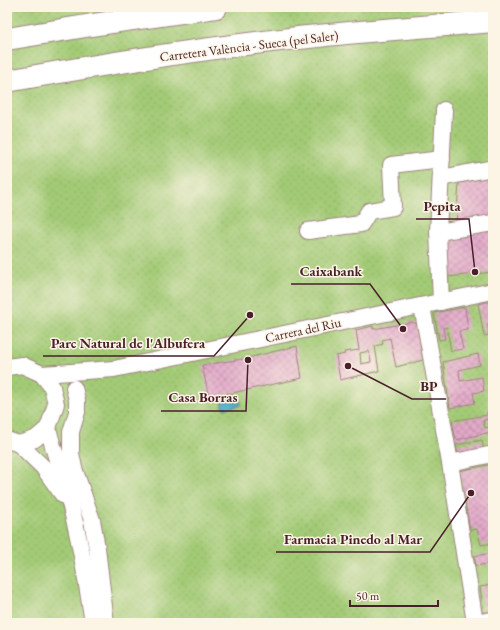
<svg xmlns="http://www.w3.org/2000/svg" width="500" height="630" viewBox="0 0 500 630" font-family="'EB Garamond',serif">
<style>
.park{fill:url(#park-dots);stroke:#767550}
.water{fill:url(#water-rules);stroke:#4a667a}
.building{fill:url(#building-cross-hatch);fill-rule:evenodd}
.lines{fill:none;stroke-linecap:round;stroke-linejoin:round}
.minor-casing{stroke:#9e847c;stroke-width:18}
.highway-casing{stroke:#9e847c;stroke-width:24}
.minor{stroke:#fff;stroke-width:16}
.highway{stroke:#fff;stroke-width:22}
.labels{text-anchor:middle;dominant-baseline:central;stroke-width:3;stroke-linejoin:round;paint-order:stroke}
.street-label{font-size:13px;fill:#4a1f2b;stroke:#fcf5e5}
.leader{fill:none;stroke:#4a1f2b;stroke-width:1.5}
.callout-dot{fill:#4a1f2b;stroke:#fcf5e5;stroke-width:1.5}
.callout-label{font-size:14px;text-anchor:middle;font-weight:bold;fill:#4a1f2b;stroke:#fcf5e5;stroke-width:3;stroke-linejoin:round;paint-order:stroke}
</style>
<defs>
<pattern id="park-dots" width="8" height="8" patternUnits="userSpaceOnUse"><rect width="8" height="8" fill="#a3cb76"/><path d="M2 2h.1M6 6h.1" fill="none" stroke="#8eae66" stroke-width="1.8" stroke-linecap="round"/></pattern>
<pattern id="water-rules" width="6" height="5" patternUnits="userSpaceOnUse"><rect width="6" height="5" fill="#49aec9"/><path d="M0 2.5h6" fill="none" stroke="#3f8da3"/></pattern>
<pattern id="building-cross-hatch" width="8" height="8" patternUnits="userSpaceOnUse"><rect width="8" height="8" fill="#e3aaca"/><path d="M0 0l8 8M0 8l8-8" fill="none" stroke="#ba8aa4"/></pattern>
</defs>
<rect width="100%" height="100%" fill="#fcf5e5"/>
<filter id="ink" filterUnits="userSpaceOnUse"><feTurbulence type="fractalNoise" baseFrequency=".025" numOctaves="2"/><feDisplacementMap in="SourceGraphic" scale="8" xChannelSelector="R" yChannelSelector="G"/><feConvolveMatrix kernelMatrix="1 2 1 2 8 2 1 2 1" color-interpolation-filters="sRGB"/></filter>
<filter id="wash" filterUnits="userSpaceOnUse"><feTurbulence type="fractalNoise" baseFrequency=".012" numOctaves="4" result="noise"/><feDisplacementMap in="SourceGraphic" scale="16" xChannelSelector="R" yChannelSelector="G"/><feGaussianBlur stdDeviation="0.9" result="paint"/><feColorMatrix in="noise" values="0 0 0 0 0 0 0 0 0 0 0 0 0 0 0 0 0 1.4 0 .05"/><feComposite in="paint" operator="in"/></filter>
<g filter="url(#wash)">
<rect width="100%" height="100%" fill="#f2e9cd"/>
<rect class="park" x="7" y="7" width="486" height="616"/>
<polygon class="water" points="239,397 241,405 224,409 222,401"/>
<g id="blocks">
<g class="building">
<polygon points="493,176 493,218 456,224 459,183"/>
<polygon points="493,229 493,272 447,277 444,236"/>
<polygon points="493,301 493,323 488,324 489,335 484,336 478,304"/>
<polygon points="465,307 468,330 459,331 463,349 451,351 447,327 443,328 445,339 439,340 434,313"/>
<path d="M413,322L417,324L423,360L396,367L390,338L382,340L383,344L375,346L379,371L340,380L336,356L345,354L344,352L359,350L356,330L373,326V329ZM369,351L371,362L361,364L360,353Z"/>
<polygon points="297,346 302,378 209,398 202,365 243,359"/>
<polygon points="478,354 480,365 459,370 460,381 482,377 484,391 473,393 475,403 450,408 443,362"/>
<path d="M493,411V442L491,432L456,440L452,421L487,415V412ZM488,419L490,427L485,428L483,421Z"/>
<polygon points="482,440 484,451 458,456 456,445"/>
<polygon points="493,464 493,543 481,545 477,529 470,530 459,471"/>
<polygon points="493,553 493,563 476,566 474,556"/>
<polygon points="491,585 493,588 493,611 484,613 480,587"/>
</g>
</g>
</g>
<g filter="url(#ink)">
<use href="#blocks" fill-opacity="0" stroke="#9e847c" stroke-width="1"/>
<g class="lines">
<g class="minor-casing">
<g id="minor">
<polyline points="441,178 493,168"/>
<polyline points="308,231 361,224 369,211 393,207 391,165 442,159"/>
<polyline points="438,232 493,223"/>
<polyline points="441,302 438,232 444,110"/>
<polyline points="422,306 450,463 475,623"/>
<polyline points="7,367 22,365 42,374 52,387 56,404 48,428 35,439 19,444 7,440"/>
<polyline points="42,374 114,369 493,291"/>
<polyline points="74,388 77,400 77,412 71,432 71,453 74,468 92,520 97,548 106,623"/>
<path d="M48,428C55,456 65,483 72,511C82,548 87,585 93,623"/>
<polyline points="19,444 43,467 63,495"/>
<polyline points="450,463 493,454"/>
<polyline points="475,623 493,620"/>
</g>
</g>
<g class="highway-casing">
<g id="highway">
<polyline points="7,39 92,25 216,7"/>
<path d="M7,81C110,63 214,46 318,36C376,30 435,26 493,21"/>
</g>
</g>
<use href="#minor" class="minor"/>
<use href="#highway" class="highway"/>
</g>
</g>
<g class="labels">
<g class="street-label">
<text transform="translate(249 46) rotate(-7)">Carretera València - Sueca (pel Saler)</text>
<text transform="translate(303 330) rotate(-12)">Carrera del Riu</text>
</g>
</g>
<path class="leader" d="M475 272L469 219H416M403 329L370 284H291M250 315L214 356H43M348 366L412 399H446M248 360L246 411H161M471 493L430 552H276"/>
<g class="callout-dot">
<circle cx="475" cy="272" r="4"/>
<circle cx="403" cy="329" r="4"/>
<circle cx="250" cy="315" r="4"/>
<circle cx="348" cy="366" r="4"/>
<circle cx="248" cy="360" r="4"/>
<circle cx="471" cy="493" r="4"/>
</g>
<g class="callout-label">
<text x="442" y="211">Pepita</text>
<text x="331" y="276">Caixabank</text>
<text x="128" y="348">Parc Natural de l'Albufera</text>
<text x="429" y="391">BP</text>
<text x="203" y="402">Casa Borras</text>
<text x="353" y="544">Farmacia Pinedo al Mar</text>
</g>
<rect width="500" height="630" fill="none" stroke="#fcf5e5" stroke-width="24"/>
<path d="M350 600v6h88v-6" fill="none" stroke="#4a1f2b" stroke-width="2"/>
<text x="356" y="600" font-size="12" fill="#4a1f2b" stroke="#fcf5e5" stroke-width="3" paint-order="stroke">50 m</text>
</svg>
